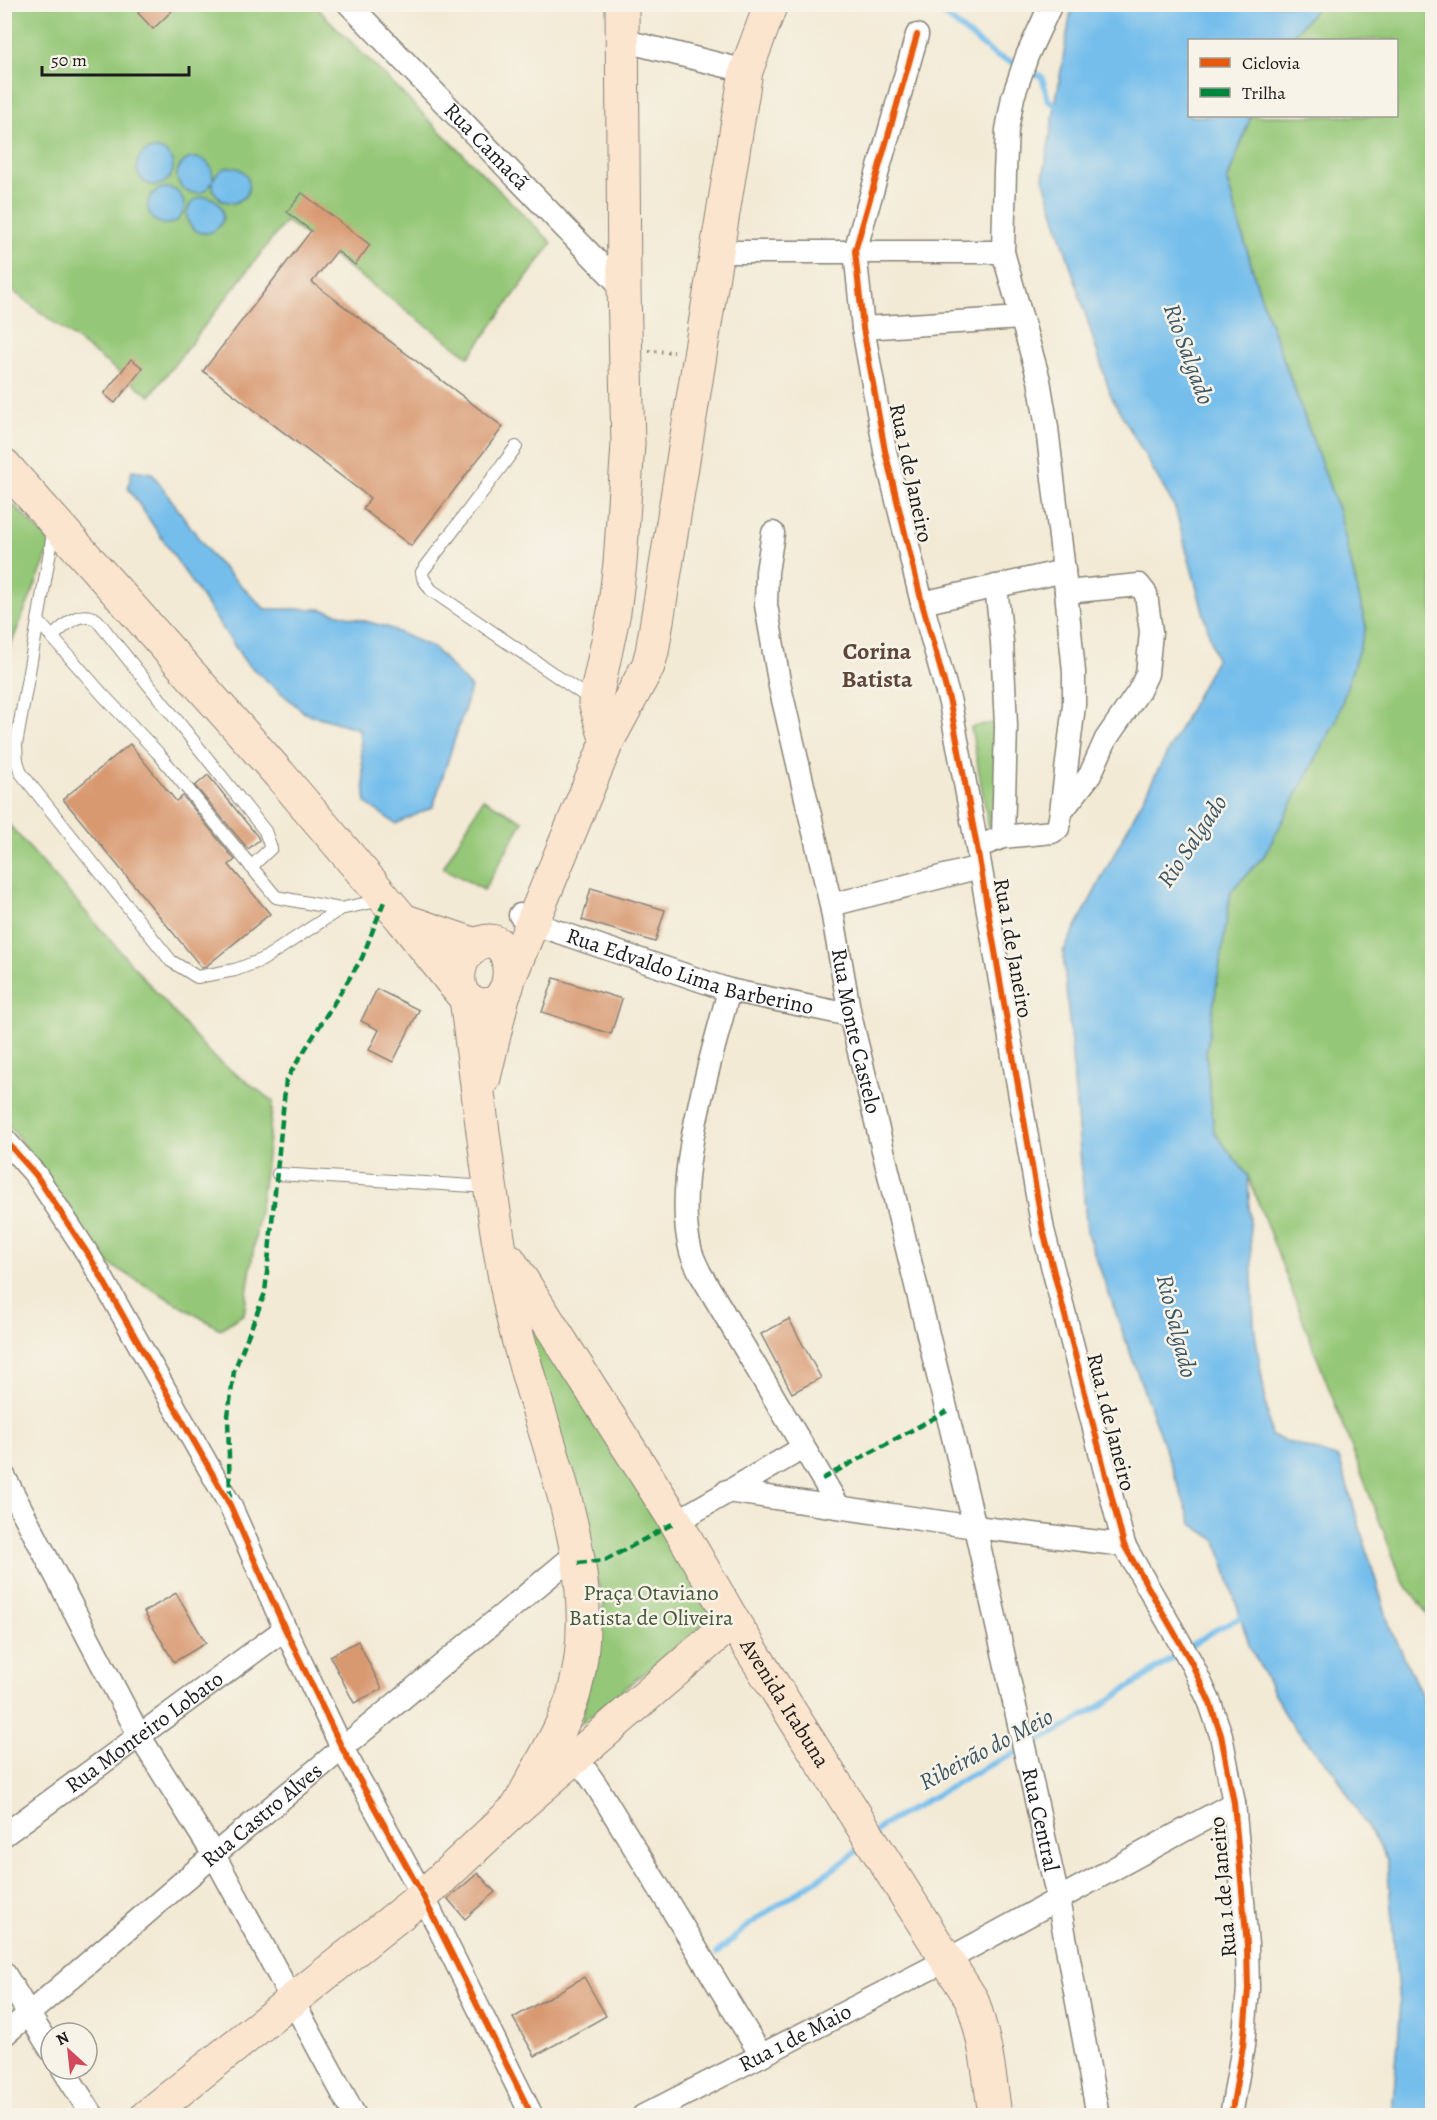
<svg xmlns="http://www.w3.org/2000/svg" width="1437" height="2120" viewBox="0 0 1437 2120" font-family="Alegreya,serif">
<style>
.green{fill:#94c777;stroke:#58724a;stroke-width:1.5}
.water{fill:#74beec;stroke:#486d84;stroke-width:1.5}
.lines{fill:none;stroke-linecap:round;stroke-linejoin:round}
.stream{stroke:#74beec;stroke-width:6}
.building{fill:#d89870}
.lane-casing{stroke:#888378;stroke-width:14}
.street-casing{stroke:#888378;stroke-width:25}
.secondary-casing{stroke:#888378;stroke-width:35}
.path{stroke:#888378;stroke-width:4;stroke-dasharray:1.5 4.5;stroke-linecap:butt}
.lane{stroke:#fff;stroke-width:12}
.street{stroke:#fff;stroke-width:22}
.secondary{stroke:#fce5cf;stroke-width:33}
.quiet{stroke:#00873e;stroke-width:4.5;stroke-dasharray:9 4.5;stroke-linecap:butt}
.cycleway-casing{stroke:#f7f3e8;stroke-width:10}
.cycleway{stroke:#e8590c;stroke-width:6}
.labels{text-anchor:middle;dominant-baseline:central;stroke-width:5;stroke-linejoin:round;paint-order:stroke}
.street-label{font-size:22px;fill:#1c1c1c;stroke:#f7f3e8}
.park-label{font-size:22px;fill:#46583c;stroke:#f7f3e8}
.water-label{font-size:24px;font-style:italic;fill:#3b5565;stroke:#f7f3e8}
.neighbourhood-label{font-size:24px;font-weight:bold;fill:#5e4739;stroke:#f7f3e8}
</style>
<rect width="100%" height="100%" fill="#f7f3e8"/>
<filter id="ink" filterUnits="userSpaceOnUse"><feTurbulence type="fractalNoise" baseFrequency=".0167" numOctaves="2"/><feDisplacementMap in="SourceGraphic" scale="12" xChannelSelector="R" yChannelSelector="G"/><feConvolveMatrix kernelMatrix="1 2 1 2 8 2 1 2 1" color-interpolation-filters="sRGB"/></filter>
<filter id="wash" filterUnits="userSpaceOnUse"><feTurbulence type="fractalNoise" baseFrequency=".008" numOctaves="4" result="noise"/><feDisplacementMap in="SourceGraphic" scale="24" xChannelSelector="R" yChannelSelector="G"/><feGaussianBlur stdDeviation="1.35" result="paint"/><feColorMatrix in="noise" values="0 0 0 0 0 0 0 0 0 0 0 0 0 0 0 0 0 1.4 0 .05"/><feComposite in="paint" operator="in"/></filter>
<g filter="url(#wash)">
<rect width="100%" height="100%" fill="#f3ead5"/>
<g class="green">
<polygon points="4,5 314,5 552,243 469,357 286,221 150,396 5,285"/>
<polygon points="1319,5 1432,5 1432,1620 1402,1580 1248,1176 1214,1132 1206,1054 1231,891 1264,856 1366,627 1339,512 1260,295 1227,181 1251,116 1396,116 1396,40 1289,40"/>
<polygon points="5,496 52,544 5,659"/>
<polygon points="998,722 1001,833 990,835 971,727"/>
<polygon points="483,799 523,821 484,890 443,868"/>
<polygon points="4,819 214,1058 273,1101 265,1172 244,1314 220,1329 104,1261 15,1133 5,1122"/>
<polygon points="516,1293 649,1500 713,1617 581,1724 604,1602"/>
</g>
<g class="water">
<polygon points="1072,5 1319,5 1289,40 1190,40 1190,116 1251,116 1227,181 1260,295 1339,512 1366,627 1336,721 1264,856 1231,891 1206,1054 1214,1132 1248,1176 1254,1325 1271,1436 1339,1458 1389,1624 1432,1718 1432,2115 1392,2115 1400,2017 1387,1860 1335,1773 1287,1719 1249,1645 1217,1541 1192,1524 1087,1233 1063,952 1216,659 1175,508 1111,396 1043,178"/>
<circle cx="155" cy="167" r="18"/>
<path d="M191,158C207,157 213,166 213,180C225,155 258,169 246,196L235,203L222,201L213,190V181C207,192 198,196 186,191C172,180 175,164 191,158Z"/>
<circle cx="166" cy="206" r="18"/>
<circle cx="205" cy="215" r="18"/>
<polygon points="132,470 152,473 213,558 265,609 321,609 387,627 434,648 471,688 433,807 396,824 366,803 359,729 305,713 246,663 128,488"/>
</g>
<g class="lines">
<g class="stream">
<polyline points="938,4 939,11 996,56 1020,65"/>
<polyline points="1029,70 1042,77 1048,100 1059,108"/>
<path d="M1029,1746C1077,1723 1122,1692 1167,1662C1191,1646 1218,1625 1246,1616"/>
<polyline points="877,1831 883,1825 986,1767 1020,1751"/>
<polyline points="717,1953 751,1923 845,1861 863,1844"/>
</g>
</g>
<g id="blocks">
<g class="building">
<polygon points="147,4 179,4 153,29 138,13"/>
<polygon points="302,193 370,245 355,265 337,251 312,282 503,427 411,546 363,509 370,498 203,371 311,231 287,212"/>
<polygon points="131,359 143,368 115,403 104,394"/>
<polygon points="130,744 176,801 183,796 235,860 229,865 270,914 205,967 202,968 63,799"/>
<polygon points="208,775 258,837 259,840 248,849 195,786"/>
<polygon points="591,888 665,910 655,942 582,920"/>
<polygon points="554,978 622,999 611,1034 542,1012"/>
<polygon points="377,989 419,1010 393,1062 369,1050 379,1030 361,1021"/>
<polygon points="789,1319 821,1378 792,1393 761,1334"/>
<polygon points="176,1593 206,1643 174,1662 144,1612"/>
<polygon points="358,1641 382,1689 354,1703 330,1656"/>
<polygon points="478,1873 495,1892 465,1919 448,1899"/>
<polygon points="584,1977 606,2016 535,2056 513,2018"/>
</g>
</g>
</g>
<g filter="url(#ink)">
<use href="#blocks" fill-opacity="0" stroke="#888378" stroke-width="1.5"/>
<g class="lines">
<g class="lane-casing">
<g id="lane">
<polyline points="516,447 422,572 423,578 431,590 593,701"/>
<polyline points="54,528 38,621 103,695 158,753 276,897 340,909 382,900"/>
<polyline points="38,621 16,745 17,761 21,773 171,961 197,977 235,970 262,960 340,909"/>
<path d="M52,637C66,625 78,609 97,620L265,831L271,848L251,867"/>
<polyline points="278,1174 490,1187"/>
</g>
</g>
<g class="street-casing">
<g id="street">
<path id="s1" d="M349,4L624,289"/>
<polyline points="917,35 855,251 863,328 885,451 922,603 950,703 977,847 1043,1230 1124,1545 1191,1662 1210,1703 1221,1735 1234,1803 1247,1945 1248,1989 1243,2046 1231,2116"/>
<polyline points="621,40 746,71"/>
<polyline points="716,252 1003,252"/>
<polyline points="863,328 1021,318"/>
<path id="s2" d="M773,533L767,572L766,605L780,687L831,905L850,1015L975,1527L1058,1899L1098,2116"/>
<polyline points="996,586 1002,642 1006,726 1003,837"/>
<polyline points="922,603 1064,571"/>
<polyline points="1061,812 1090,775 1106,739 1139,691 1147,674 1151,632 1146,594 1139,585 1066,592"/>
<polyline points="977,847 1003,837 1052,832 1058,828 1061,812 1074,705 1074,672 1064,571 1047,428 1039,380 1003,252 1005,172 1007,130 1013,97 1027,56 1051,4"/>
<polyline points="831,905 980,867"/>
<path id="s3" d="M520,915L532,923L729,990L850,1015"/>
<path d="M729,990C711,1062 671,1180 691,1252C693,1259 697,1266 700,1273L839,1507"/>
<polyline points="4,1139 36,1175 91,1259 230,1505 285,1629 342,1748 423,1896 532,2116"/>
<polyline points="4,1476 140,1737 214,1855 355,2116"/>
<polyline points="727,1491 975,1527 1124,1545"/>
<polyline points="676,1522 803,1448"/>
<polyline points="576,1756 598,1788 761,2055"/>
<path id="s4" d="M4,1835L285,1629"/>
<polyline points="4,1973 51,2050"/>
<path id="s5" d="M4,2035L214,1855L577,1553"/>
<polyline points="63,2069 93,2116"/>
<path id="s6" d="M643,2116L947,1960L1234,1803"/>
</g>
</g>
<g class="secondary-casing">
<g id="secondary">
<polyline points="4,465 280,775 403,920 461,993"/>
<polyline points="607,742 595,702 614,612 620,563 628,444 624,289 622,4"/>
<polyline points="403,920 476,945"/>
<polyline points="511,974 607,742 648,666 652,652 746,71 771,4"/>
<path d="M466,999C524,1031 520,916 475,946C457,958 454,984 466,999C480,1102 490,1207 511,1309C536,1431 609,1566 574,1693C564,1728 535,1773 518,1807"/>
<polyline points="484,1078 504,992"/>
<path id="s7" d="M509,1260L676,1522L733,1621L972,2000C985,2037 990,2077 995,2116"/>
<polyline points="147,2116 423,1896 518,1807 733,1621"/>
</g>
</g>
<polyline class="path" points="649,351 674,352"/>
<use href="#lane" class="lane"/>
<use href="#street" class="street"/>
<use href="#secondary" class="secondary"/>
<g class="quiet">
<polyline points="822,1479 947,1411"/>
<polyline points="230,1499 228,1416 234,1371 265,1293 286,1080 362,958 385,899"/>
<polyline points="578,1563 606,1560 676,1522"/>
</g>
<g class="cycleway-casing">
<g id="cycleway">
<polyline points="917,35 855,251 863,328 885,451 922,603 950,703 977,847 1043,1230 1124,1545 1191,1662 1210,1703 1221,1735 1234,1803 1247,1945 1248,1989 1243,2046 1231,2116"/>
<polyline points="4,1139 36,1175 91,1259 230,1505 285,1629 342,1748 423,1896 532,2116"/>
</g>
</g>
<use href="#cycleway" class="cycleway"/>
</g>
</g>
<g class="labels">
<g class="street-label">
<text stroke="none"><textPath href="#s1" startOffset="198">Rua Camacã</textPath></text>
<text transform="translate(911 473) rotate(78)">Rua 1 de Janeiro</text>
<text transform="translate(1013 948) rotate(80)">Rua 1 de Janeiro</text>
<text stroke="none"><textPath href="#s3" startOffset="180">Rua Edvaldo Lima Barberino</textPath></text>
<text stroke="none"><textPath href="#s2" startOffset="508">Rua Monte Castelo</textPath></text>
<text transform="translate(1111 1422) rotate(76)">Rua 1 de Janeiro</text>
<text stroke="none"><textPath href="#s7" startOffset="522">Avenida Itabuna</textPath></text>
<text stroke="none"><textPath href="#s4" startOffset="174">Rua Monteiro Lobato</textPath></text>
<text stroke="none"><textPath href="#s5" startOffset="339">Rua Castro Alves</textPath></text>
<text stroke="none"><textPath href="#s2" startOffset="1318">Rua Central</textPath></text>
<text transform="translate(1223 1887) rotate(-95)">Rua 1 de Janeiro</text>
<text stroke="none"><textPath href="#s6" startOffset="171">Rua 1 de Maio</textPath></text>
</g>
<g class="park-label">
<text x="651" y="1593">Praça Otaviano<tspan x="651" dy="25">Batista de Oliveira</tspan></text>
</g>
<g class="water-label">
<text transform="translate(1189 354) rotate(70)">Rio Salgado</text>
<text transform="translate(1192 841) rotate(-56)">Rio Salgado</text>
<text transform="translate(1177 1326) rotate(76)">Rio Salgado</text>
<text transform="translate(986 1749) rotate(-28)">Ribeirão do Meio</text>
</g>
<g class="neighbourhood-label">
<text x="877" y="651">Corina<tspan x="877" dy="28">Batista</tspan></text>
</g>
</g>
<rect width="1437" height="2120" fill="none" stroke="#f7f3e8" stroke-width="24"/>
<rect x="1188" y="39" width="210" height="78" fill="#f7f3e8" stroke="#9f9d96" stroke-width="1.5"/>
<rect x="1200" y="58" width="30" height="9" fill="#e8590c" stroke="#9f9d96" stroke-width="1.5"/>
<text x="1242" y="69" font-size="18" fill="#1c1c1c">Ciclovia</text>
<rect x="1200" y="88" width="30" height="9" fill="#00873e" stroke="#9f9d96" stroke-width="1.5"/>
<text x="1242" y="99" font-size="18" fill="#1c1c1c">Trilha</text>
<g transform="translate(69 2051) rotate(333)"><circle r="28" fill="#f7f3e8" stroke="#9f9d96" stroke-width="1.5"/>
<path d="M0-4.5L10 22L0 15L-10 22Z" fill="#d1495b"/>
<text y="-9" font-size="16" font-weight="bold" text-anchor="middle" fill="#1c1c1c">N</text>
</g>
<path d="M42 66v9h147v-9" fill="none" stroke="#1c1c1c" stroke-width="3"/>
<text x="51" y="66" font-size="18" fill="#1c1c1c" stroke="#f7f3e8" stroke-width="4.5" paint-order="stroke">50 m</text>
</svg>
